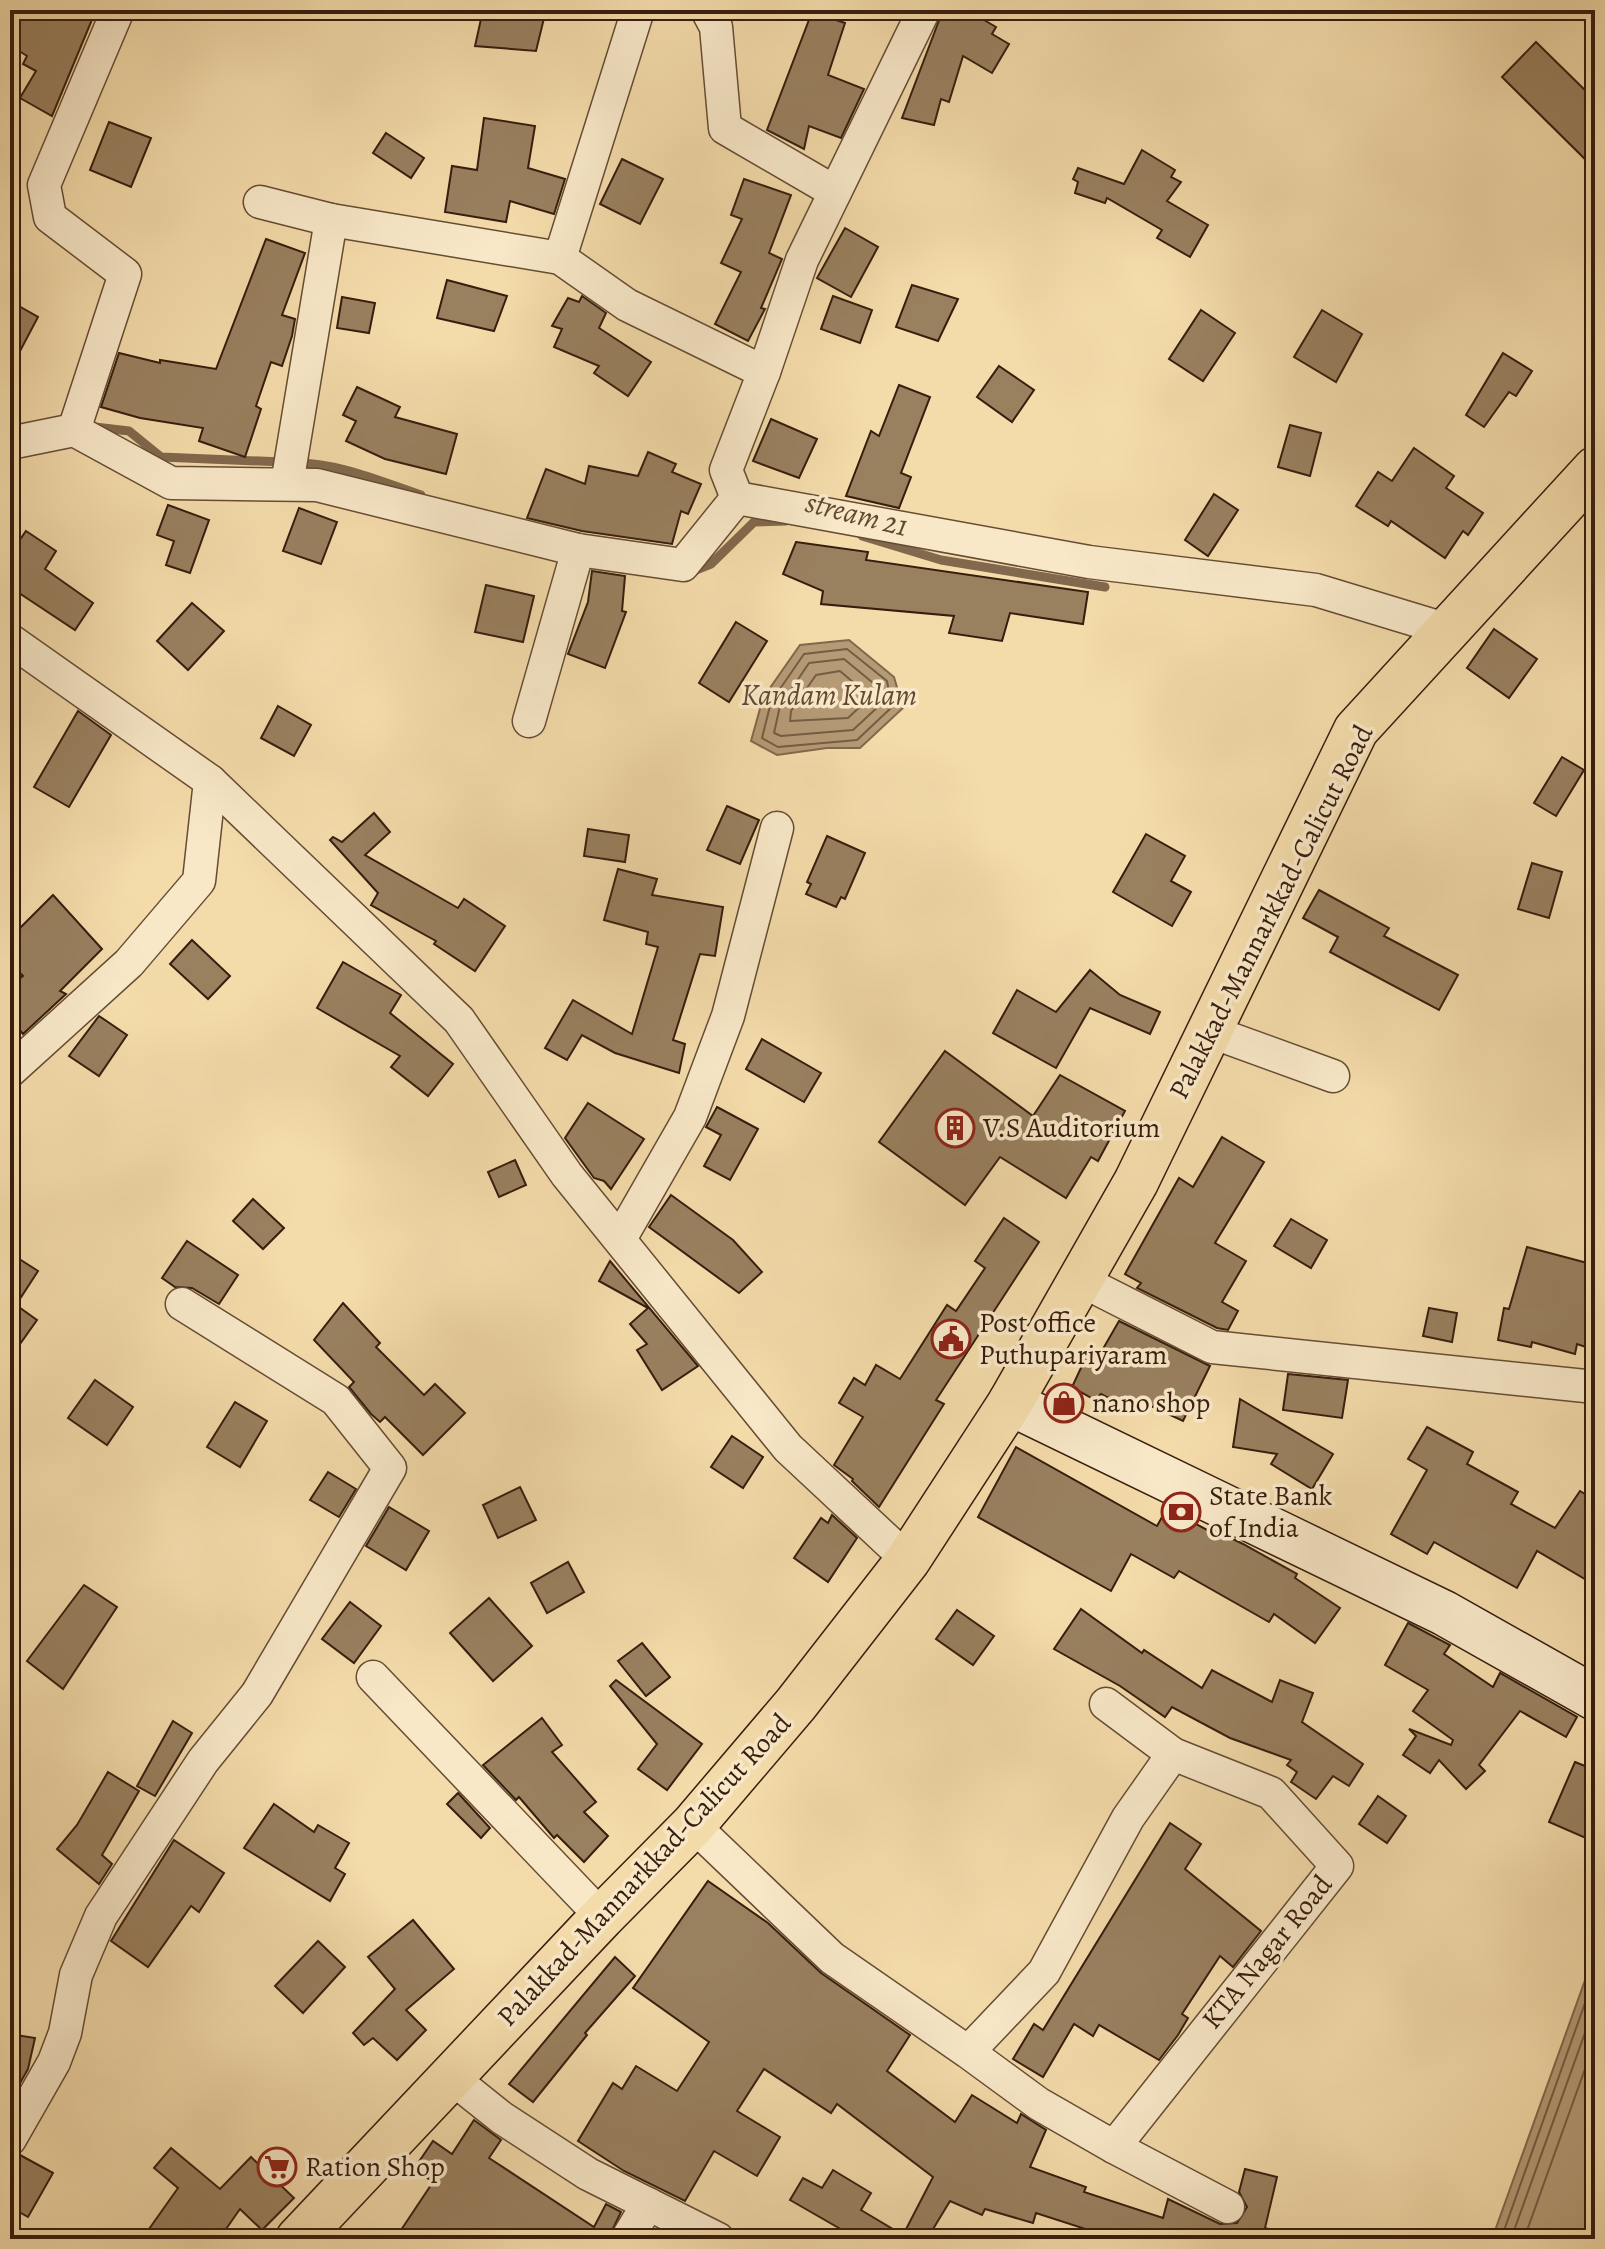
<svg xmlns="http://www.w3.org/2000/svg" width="1605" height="2249" viewBox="0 0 1605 2249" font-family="Alegreya,serif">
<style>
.water{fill:#b49a75;stroke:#82684c;stroke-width:2}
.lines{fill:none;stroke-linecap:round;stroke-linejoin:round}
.shore{stroke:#765c42;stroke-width:2}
.stream{stroke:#82684c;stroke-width:9}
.building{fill:#99805f;stroke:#371d0e;stroke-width:2}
.street-casing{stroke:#664c35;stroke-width:35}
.secondary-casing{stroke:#371d0e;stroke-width:47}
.highway-casing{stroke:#371d0e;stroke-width:47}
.street{stroke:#f8e8c8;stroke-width:32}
.secondary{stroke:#f8e8c8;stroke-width:44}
.highway{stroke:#f4dbaa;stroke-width:44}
.labels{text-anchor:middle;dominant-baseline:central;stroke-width:7;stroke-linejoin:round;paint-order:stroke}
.street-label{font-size:28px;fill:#371d0e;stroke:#f8e8c8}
.poi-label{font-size:28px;fill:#371d0e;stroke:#f8e8c8;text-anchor:start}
.water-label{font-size:30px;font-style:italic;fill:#634932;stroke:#f8e8c8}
</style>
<rect width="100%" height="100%" fill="#f4dbaa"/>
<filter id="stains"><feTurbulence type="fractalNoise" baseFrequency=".0025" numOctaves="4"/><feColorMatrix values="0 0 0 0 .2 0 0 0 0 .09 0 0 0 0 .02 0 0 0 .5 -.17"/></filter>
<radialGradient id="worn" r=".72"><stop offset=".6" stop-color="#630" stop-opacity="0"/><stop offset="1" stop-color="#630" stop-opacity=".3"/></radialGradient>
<g class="water">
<polygon points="849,640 894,677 903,708 860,748 827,748 777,755 751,741 763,698 800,645"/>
<polygon points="1593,1958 1595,2239 1492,2239"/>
</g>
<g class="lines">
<g class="shore">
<polygon points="847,649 887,681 892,707 857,740 778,747 762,738 771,702 804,654"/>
<polygon points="844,659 878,687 881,704 853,730 781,736 774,733 780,706 809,663"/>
<polygon points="840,671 867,694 867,700 848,718 790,721 791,711 816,675"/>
<polyline points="1501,2239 1595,1975"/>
<polyline points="1511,2239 1595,2005"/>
<polyline points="1524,2239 1595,2041"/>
</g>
<g class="stream">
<polyline points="95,427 129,431 161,457 282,462"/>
<path d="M297,463C339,463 382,482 421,495"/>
<polyline points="862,536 941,560 1105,587"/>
<polyline points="691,572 711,564 754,522 786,521"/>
</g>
</g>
<g class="building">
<polygon points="10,10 96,10 52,116 20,98 36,71 23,64 27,56 10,45"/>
<polygon points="483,10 546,10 536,51 475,46"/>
<polygon points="943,10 967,10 996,27 992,34 1009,44 992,73 963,56 949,102 941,99 934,125 902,118"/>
<polygon points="812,12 845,23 828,75 864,89 841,138 809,126 804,149 767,130"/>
<polygon points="1536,42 1595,100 1595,169 1502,77"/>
<polygon points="484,118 535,126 528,168 565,179 554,214 510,201 506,222 445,212 452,166 477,170"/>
<polygon points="109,122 151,138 131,187 90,170"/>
<polygon points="386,133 424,158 411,178 373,153"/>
<polygon points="1142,150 1175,170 1171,177 1181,182 1167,201 1208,225 1190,257 1157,238 1162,230 1107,198 1105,203 1075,193 1078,182 1073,179 1078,168 1124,184"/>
<polygon points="622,159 663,179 640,224 600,204"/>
<polygon points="744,179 791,195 769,253 782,259 761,308 765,309 748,341 715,324 741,272 721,263 742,219 731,215"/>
<polygon points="845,228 878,247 851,297 817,278"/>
<polygon points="266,239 305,253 282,315 295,319 292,336 282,366 271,362 256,406 261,409 245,457 199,441 203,428 140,418 101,407 119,353 160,363 160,360 216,369"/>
<polygon points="447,280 507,296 494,331 437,318"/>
<polygon points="912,285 958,299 938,341 896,327"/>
<polygon points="582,296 606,313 599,328 651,362 628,396 594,373 599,366 554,347 562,329 552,326 568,298 579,302"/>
<polygon points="833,296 872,310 860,343 821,329"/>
<polygon points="342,297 375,303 369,333 337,328"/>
<polygon points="10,301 38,317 10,370"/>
<polygon points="1201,310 1235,333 1203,381 1169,359"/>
<polygon points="1322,310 1362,334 1336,382 1294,357"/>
<polygon points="1503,353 1532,371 1516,396 1509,392 1484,427 1466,415"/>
<polygon points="999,366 1034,390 1012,422 977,397"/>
<polygon points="899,385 930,397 901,473 911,477 899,508 846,496 871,431 879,436"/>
<polygon points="357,387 400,407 395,417 457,434 446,474 385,459 346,441 356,421 343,415"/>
<polygon points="771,419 817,439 799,478 753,461"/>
<polygon points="1290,425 1321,433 1310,476 1278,467"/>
<polygon points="1414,448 1454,476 1446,488 1483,513 1468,535 1463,531 1445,558 1391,521 1388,526 1356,506 1378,472 1392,481"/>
<polygon points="648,452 676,464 672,472 701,484 688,514 681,511 672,544 582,531 527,518 546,469 585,484 589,466 638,476"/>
<polygon points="1214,494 1238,510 1208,556 1185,540"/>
<polygon points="168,505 209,520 190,573 166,565 174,541 157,535"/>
<polygon points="299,508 337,522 321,564 283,551"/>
<polygon points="26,531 56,551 45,569 93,603 75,630 10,587 10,554"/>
<polygon points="796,542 868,552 866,560 1088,592 1083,624 1010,613 1002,641 949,633 954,616 821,604 823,591 783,574"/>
<polygon points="592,571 625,576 622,611 626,612 605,668 568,654 588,602"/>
<polygon points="486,585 534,596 523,642 475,632"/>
<polygon points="192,603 224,631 188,670 157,641"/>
<polygon points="736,622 767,641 729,702 699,683"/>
<polygon points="1494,629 1537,659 1509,698 1467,668"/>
<polygon points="278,706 311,725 294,756 261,738"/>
<polygon points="78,711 111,735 69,807 34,787"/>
<polygon points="1562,757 1584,770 1556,816 1534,803"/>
<polygon points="727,806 759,820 740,864 707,850"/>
<polygon points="374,813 390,832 365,855 458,908 464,899 505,926 475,971 434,944 436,941 371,905 378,893 330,840 333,837 342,842"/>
<polygon points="588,829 629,835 625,862 584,856"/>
<polygon points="1146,834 1185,856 1171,881 1191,892 1172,926 1113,892"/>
<polygon points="827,836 865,853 845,899 841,897 836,907 806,894 811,884 807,882"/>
<polygon points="1532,863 1562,872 1549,918 1518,909"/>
<polygon points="618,869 657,879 652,895 723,907 715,956 700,954 673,1040 685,1044 679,1073 615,1053 582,1035 567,1060 545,1048 573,1000 632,1034 658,947 646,944 648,932 604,920"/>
<polygon points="1319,890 1389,928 1384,936 1458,975 1439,1010 1330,952 1338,937 1303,918"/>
<polygon points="53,895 102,949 60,991 66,994 23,1034 10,1019 10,986 23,976 10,963 10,938"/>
<polygon points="192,940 230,976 208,999 170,964"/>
<polygon points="343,962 401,995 390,1013 453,1064 428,1096 391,1067 400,1056 317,1008"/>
<polygon points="1090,970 1120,995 1160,1012 1150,1034 1090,1008 1056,1068 993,1033 1017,990 1056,1012"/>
<polygon points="99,1016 127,1035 99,1076 69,1056"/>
<polygon points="762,1039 821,1073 804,1102 746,1069"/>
<polygon points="945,1051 1033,1116 1060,1075 1125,1111 1098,1161 1091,1157 1066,1198 1000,1157 965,1205 879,1142"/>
<polygon points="588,1103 644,1139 611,1189 604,1181 594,1178 565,1138"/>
<polygon points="717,1107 758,1129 730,1180 704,1166 721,1135 706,1127"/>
<polygon points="1222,1137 1264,1162 1215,1243 1246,1261 1222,1302 1238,1311 1228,1330 1217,1328 1137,1288 1141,1283 1125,1274 1179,1178 1193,1187"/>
<polygon points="515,1160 526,1185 499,1197 488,1172"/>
<polygon points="671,1195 733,1240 762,1272 739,1293 649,1227"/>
<polygon points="253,1199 284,1228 263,1249 233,1221"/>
<polygon points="1004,1218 1039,1242 936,1400 944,1404 879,1507 852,1481 853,1479 834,1465 863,1417 839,1403 854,1378 865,1385 876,1365 900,1379 947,1305 956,1311 985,1268 975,1261"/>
<polygon points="1291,1219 1327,1240 1311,1268 1274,1246"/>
<polygon points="187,1241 238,1275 219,1304 192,1288 175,1287 162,1278"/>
<polygon points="1527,1247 1595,1265 1595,1350 1577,1344 1575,1354 1532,1342 1531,1347 1498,1340 1504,1308 1509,1309"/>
<polygon points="10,1253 38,1271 16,1305 37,1320 10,1358"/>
<polygon points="610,1261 698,1366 662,1390 637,1350 647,1344 630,1324 648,1308 599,1281"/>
<polygon points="343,1303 380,1343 376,1347 424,1395 435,1384 465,1413 423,1455 385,1417 380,1422 371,1414 349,1387 354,1382 314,1340"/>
<polygon points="1429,1308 1457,1313 1452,1342 1423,1336"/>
<polygon points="1119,1321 1210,1366 1183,1421 1138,1400 1131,1410 1101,1394 1095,1400 1072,1387 1086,1357 1096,1361"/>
<polygon points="1288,1374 1348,1380 1342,1418 1283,1410"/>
<polygon points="95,1380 133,1407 107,1445 68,1418"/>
<polygon points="1240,1399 1333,1454 1312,1489 1271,1464 1277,1454 1233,1447"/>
<polygon points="235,1402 267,1421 240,1467 207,1447"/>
<polygon points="1427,1427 1473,1452 1467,1464 1518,1492 1511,1504 1555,1528 1580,1491 1595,1500 1595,1585 1537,1551 1517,1588 1434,1542 1427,1554 1391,1534 1427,1470 1408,1459"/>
<polygon points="732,1436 763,1457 743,1488 711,1467"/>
<polygon points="1016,1447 1157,1526 1167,1508 1207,1530 1209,1527 1243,1544 1297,1574 1295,1578 1340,1608 1315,1643 1274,1614 1269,1622 1179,1571 1174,1578 1131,1554 1111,1591 978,1517"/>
<polygon points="328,1472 356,1489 339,1517 310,1500"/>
<polygon points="520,1487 536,1520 498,1538 483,1505"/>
<polygon points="389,1507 429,1531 406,1570 366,1546"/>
<polygon points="832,1515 857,1538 828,1582 794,1558 821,1518 828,1523"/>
<polygon points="568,1562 584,1592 547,1613 531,1583"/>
<polygon points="84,1585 117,1607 63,1689 27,1661"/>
<polygon points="489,1598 532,1646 493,1681 450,1633"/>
<polygon points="350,1602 381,1626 354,1663 322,1639"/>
<polygon points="1081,1609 1142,1653 1144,1650 1202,1688 1212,1670 1272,1702 1280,1680 1313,1693 1302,1722 1363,1764 1349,1786 1333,1776 1316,1799 1291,1782 1297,1772 1287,1765 1291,1760 1230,1738 1172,1707 1165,1717 1120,1686 1054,1649"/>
<polygon points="957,1610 994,1636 973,1665 936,1639"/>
<polygon points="1408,1623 1450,1645 1444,1654 1493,1687 1500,1673 1577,1717 1566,1737 1520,1711 1479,1765 1485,1771 1466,1789 1439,1760 1430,1773 1403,1755 1416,1736 1409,1729 1451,1745 1453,1740 1413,1711 1428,1690 1385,1665"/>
<polygon points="642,1643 670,1677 646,1696 618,1661"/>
<polygon points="616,1680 702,1744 667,1790 638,1769 657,1744 610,1686"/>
<polygon points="542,1718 562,1745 552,1752 596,1802 584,1812 608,1836 584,1862 557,1835 554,1838 519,1797 516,1800 483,1765"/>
<polygon points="173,1721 192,1733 155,1796 137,1786"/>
<polygon points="1575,1762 1595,1770 1595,1842 1549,1822"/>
<polygon points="108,1772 139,1791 102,1855 112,1864 99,1884 57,1849 77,1825"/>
<polygon points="458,1793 490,1828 481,1838 447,1804"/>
<polygon points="1378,1796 1406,1816 1387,1843 1359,1824"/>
<polygon points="274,1804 314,1832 318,1825 349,1843 335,1868 345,1874 330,1901 244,1848"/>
<polygon points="1170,1823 1201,1844 1185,1869 1261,1931 1233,1967 1220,1956 1182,2014 1188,2018 1178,2035 1159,2060 1099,2025 1093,2036 1074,2024 1043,2077 1013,2059 1034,2024 1043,2030"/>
<polygon points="174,1840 224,1873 199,1912 191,1906 148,1967 111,1941"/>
<polygon points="708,1881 768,1923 821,1973 910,2035 887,2071 955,2122 972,2095 1017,2123 1021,2114 1046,2130 1030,2167 1086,2187 1084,2192 1163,2218 1168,2199 1220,2224 1237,2223 1247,2207 1239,2192 1245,2169 1277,2177 1265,2228 1282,2233 1281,2239 1092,2239 1095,2232 1036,2213 1033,2223 985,2209 982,2215 950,2201 927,2239 858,2239 790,2200 803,2178 822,2188 833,2170 871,2193 861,2210 903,2235 933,2177 837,2104 831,2113 764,2069 737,2111 780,2137 757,2176 714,2151 685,2201 624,2171 578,2141 613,2083 622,2089 636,2066 677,2091 709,2042 633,1988"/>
<polygon points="413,1920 454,1969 406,2010 426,2030 397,2060 373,2038 364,2045 353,2033 395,1989 368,1957"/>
<polygon points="318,1941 345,1967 303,2013 275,1986"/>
<polygon points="615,1957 635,1976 585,2033 587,2035 533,2102 509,2084"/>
<polygon points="10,2034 35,2038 28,2069 10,2101"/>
<polygon points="474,2120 501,2140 489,2158 594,2227 606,2204 621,2212 608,2239 413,2239 401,2230 433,2182 414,2169 433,2141 452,2154"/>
<polygon points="171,2148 220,2189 251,2157 294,2198 262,2230 240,2209 219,2239 142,2239 178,2188 154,2168"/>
<polygon points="20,2155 53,2173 28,2217 10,2207 10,2158"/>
</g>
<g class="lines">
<g class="street-casing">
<g id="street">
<polyline points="707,10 716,27 725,128 835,192"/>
<polyline points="260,202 331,220"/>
<polyline points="560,258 638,10"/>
<polyline points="764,372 802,260 924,10"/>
<polyline points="74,430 125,274 50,217 44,185 118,10"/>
<polyline points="10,443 74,430 171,483 317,485 578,550 683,565 737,498 1089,562 1316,590 1448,630"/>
<polyline points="287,484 331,220 560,258 627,305 764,372 726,470 737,498"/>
<polyline points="10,640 210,781 199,881 129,963 10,1071"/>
<polyline points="529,721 578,550"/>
<polyline points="210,781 459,1020 567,1175 788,1448 908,1560"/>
<polyline points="1209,1031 1333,1076"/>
<polyline points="620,1239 690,1117 728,1016 777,828"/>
<polyline points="1082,1281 1212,1347 1595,1387"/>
<polyline points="373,1677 602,1917"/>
<polyline points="1106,1704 1173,1754"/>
<polyline points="693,1825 832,1958 968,2052 1044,1972 1128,1818 1173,1754 1271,1793 1337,1866 1114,2147 1039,2104 968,2052"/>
<polyline points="452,2078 502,2118 588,2174 718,2239"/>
<polyline points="10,2139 54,2062 65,2033 76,1975 101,1916 203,1761 257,1694 390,1468 336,1400 182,1304"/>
<polyline points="1114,2147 1228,2207"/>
<polyline points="627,2239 648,2204"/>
</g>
</g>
<g class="secondary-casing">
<polyline id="secondary" points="1010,1403 1444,1613 1595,1698"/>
</g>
<g class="highway-casing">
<polyline id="highway" points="298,2239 602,1917 693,1825 796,1704 908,1560 1010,1403 1136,1182 1356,730 1595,469"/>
</g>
<use href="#street" class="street"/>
<use href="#secondary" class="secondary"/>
<use href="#highway" class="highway"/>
</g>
<defs>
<g id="building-ring" transform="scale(2)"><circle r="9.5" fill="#f8e8c8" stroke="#8f2418" stroke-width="1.5"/><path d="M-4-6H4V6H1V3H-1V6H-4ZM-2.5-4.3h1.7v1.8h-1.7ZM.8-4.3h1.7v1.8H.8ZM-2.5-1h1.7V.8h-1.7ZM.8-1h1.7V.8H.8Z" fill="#8f2418"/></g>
<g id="civic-ring" transform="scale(2)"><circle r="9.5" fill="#f8e8c8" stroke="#8f2418" stroke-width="1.5"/><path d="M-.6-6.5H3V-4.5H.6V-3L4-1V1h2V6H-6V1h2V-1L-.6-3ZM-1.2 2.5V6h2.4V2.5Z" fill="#8f2418"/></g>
<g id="shop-ring" transform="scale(2)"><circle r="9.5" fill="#f8e8c8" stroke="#8f2418" stroke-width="1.5"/><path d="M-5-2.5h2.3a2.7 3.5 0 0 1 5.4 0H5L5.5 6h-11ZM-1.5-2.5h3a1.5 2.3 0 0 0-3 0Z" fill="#8f2418"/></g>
<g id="bank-ring" transform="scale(2)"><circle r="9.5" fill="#f8e8c8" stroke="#8f2418" stroke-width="1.5"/><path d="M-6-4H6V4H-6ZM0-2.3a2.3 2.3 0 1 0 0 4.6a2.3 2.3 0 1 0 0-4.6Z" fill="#8f2418"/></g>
<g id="supermarket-ring" transform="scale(2)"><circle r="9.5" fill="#f8e8c8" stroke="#8f2418" stroke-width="1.5"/><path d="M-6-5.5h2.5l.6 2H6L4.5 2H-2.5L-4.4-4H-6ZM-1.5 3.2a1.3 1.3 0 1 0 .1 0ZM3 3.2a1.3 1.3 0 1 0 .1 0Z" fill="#8f2418"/></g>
</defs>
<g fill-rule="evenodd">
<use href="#building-ring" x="955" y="1128"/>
<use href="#civic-ring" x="951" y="1339"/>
<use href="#shop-ring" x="1064" y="1403"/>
<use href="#bank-ring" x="1181" y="1512"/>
<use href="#supermarket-ring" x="277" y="2167"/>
</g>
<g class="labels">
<g class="street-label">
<text transform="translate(1271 912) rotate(-63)">Palakkad-Mannarkkad-Calicut Road</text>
<text transform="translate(644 1870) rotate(-47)">Palakkad-Mannarkkad-Calicut Road</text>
<text transform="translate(1267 1952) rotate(-51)">KTA Nagar Road</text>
</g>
<g class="poi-label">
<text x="983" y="1128">V.S Auditorium</text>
<text x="979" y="1323">Post office<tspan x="979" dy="32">Puthupariyaram</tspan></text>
<text x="1092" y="1403">nano shop</text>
<text x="1209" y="1496">State Bank<tspan x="1209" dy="32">of India</tspan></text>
<text x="305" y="2167">Ration Shop</text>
</g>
<g class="water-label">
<text transform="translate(857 514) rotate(14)">stream 21</text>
<text x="829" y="695">Kandam Kulam</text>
</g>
</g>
<rect width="1605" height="2249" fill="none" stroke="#f4dbaa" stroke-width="40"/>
<rect x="12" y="12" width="1581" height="2225" fill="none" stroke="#371d0e" stroke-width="4"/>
<rect x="20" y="20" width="1565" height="2209" fill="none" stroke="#371d0e" stroke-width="2"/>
<rect width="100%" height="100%" filter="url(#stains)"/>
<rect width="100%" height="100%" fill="url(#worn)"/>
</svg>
